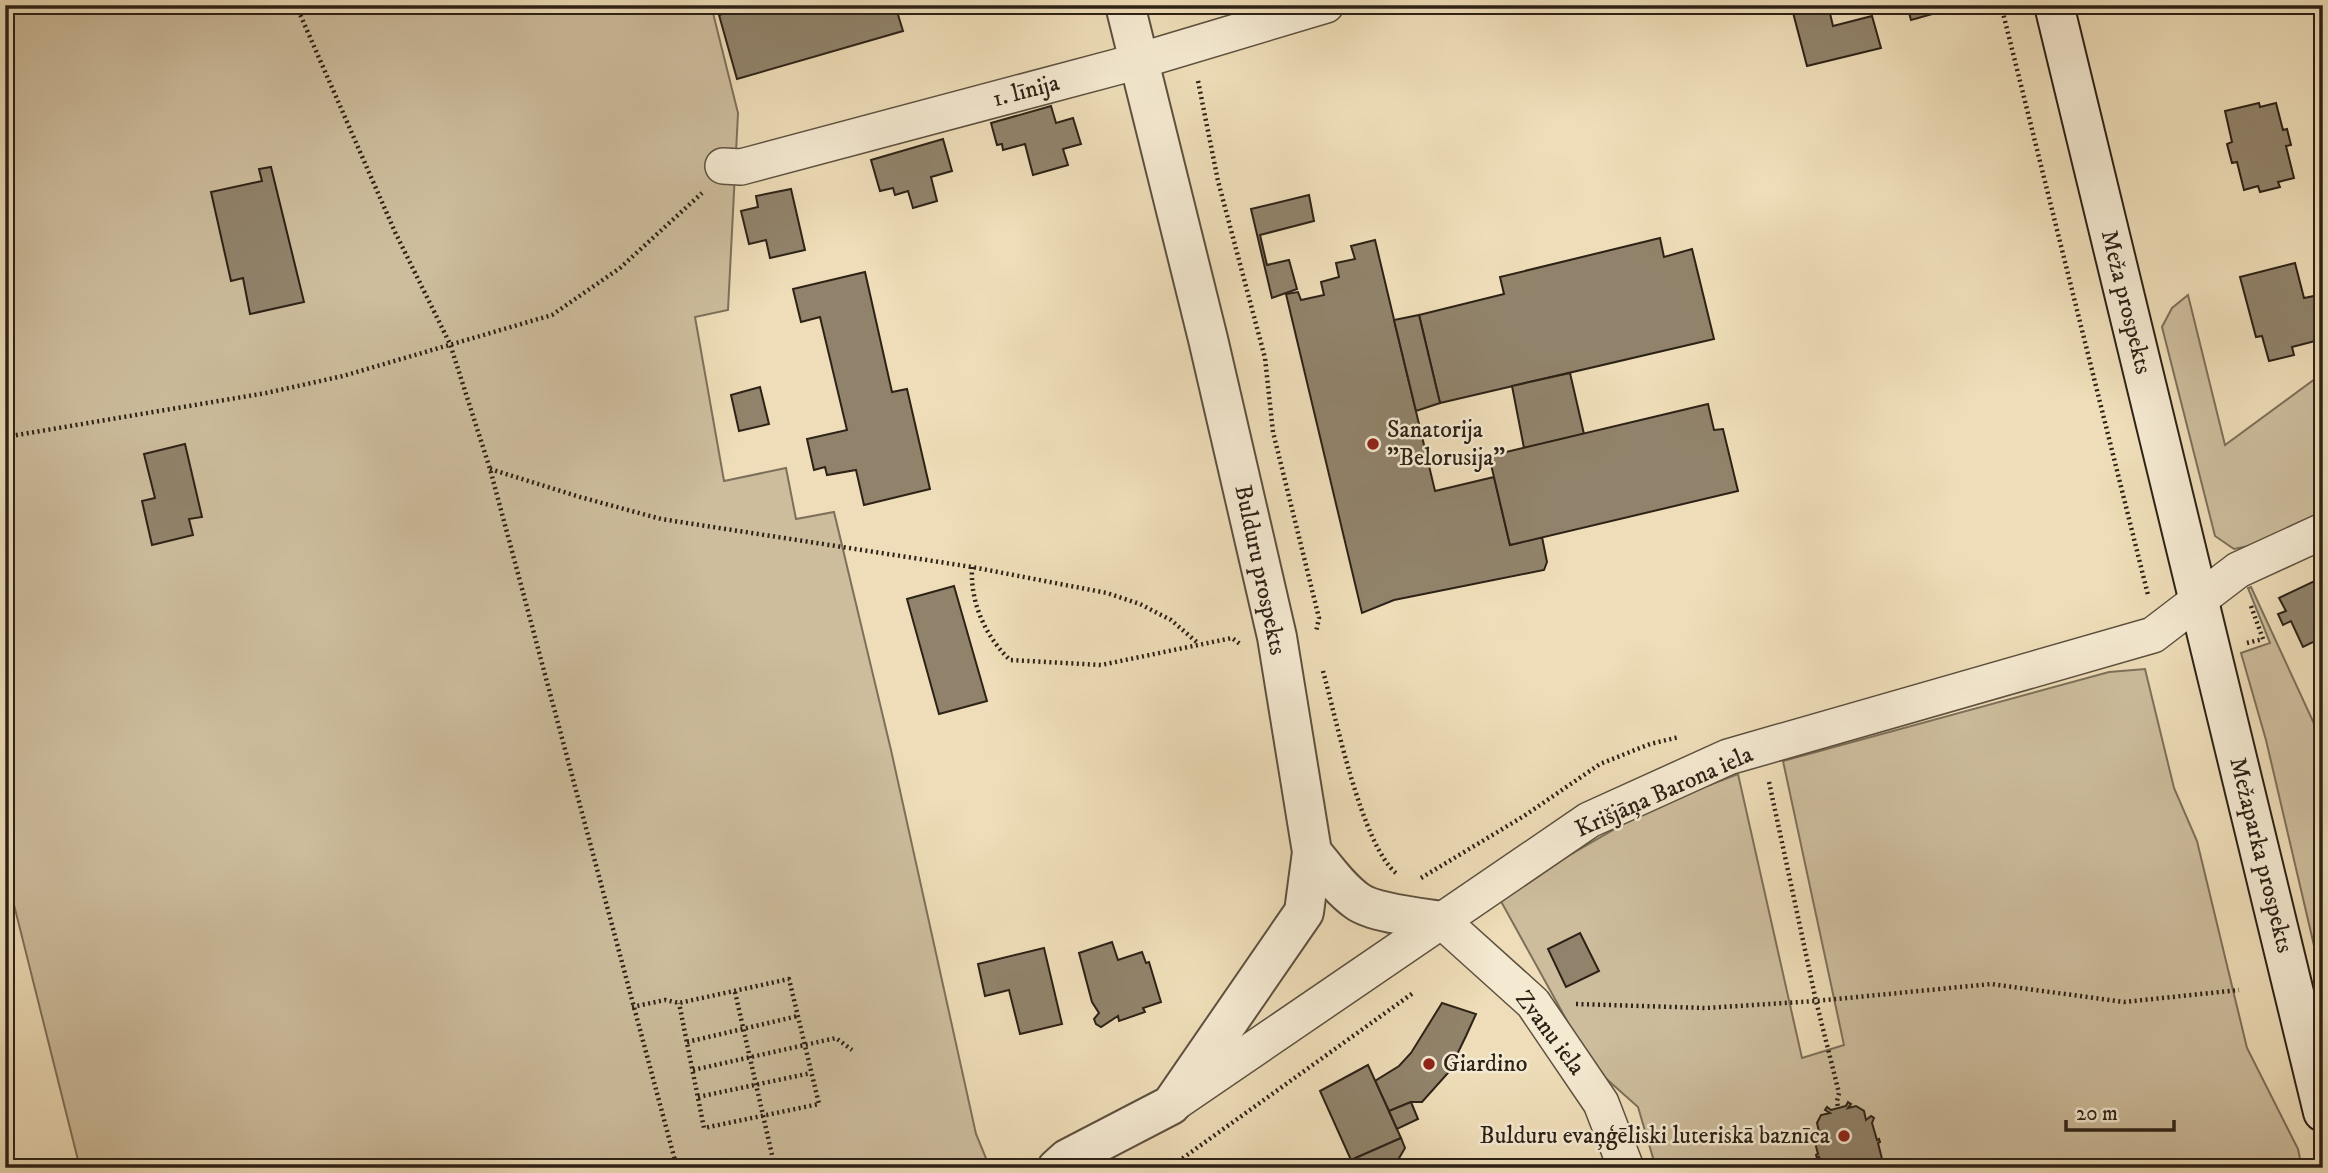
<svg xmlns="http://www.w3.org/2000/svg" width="2328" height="1173" viewBox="0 0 2328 1173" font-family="'IM FELL DW Pica',serif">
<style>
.green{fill:#cdbd9d;stroke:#7d705a;stroke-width:2}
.building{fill:#91836b;stroke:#2d2217;stroke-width:2}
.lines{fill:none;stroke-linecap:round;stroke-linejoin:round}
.minor-casing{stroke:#5d513f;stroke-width:38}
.tertiary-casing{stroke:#5d513f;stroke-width:42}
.secondary-casing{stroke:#2d2217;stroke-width:42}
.path{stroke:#2d2217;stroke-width:4.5;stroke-dasharray:2 3.5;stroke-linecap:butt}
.minor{stroke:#f4e9d1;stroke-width:35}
.tertiary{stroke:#f4e9d1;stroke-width:38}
.secondary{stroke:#f4e9d1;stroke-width:38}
.poi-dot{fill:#8f2418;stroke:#f4e9d1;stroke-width:2.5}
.labels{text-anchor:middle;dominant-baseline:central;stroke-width:5;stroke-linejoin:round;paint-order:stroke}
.street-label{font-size:24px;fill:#2d2217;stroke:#f4e9d1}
.poi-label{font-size:24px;fill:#2d2217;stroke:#f4e9d1;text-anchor:start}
</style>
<rect width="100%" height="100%" fill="#eeddb8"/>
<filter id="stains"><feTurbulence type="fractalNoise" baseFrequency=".00286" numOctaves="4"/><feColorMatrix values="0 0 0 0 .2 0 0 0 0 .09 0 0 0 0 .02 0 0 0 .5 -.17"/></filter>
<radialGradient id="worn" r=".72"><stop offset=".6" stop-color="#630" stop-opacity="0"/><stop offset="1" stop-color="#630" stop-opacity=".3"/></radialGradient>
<g class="green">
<polygon points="5,5 711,5 738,113 728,310 695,317 724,481 786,468 796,519 834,512 891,750 976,1134 990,1168 80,1168 5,869"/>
<polygon points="2188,295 2225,445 2323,373 2323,518 2279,540 2234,549 2215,536 2162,327 2172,308"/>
<polygon points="2251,587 2323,743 2323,984 2266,740 2241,653 2270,643 2248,588"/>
<polygon points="2145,669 2174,788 2197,841 2247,1048 2298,1149 2302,1168 1656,1168 1638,1107 1592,1066 1498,896 1655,806 1738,774 1802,1058 1844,1045 1783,761 2109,672"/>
</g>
<g class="building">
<polygon points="754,5 895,5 903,31 737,79 719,15"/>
<polygon points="1791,5 1828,5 1833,26 1872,16 1881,48 1807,66"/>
<polygon points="1907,5 1942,5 1943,11 1911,20"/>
<polygon points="2259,103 2260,107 2276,103 2283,130 2287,129 2291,145 2286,146 2294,178 2278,182 2280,187 2260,192 2258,186 2244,190 2237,162 2232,163 2227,144 2232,142 2225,111"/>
<polygon points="1051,106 1056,123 1073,118 1081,144 1063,149 1068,165 1033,175 1025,144 1003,150 1002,144 997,145 991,123"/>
<polygon points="943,139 952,171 931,177 937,201 913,208 908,191 895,195 893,188 880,191 871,160"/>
<polygon points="271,167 304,302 250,314 243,278 231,281 211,192 262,181 259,169"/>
<polygon points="791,189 805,250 770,258 766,240 749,244 741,211 758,207 756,196"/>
<polygon points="1309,195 1314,221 1260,235 1267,265 1289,260 1297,289 1272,298 1251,209"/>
<polygon points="1660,238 1664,257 1692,249 1714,339 1440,403 1419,315 1504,294 1500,277"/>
<polygon points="1375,240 1435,491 1494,477 1510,545 1542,537 1547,562 1544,570 1394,600 1362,613 1286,294 1298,292 1301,300 1324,295 1321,282 1339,277 1336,263 1355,259 1351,246"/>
<polygon points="2295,263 2304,298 2319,295 2323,308 2323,339 2292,347 2294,355 2269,361 2262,336 2256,337 2240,277"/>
<polygon points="865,272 892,392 907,389 930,489 864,505 856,470 827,475 825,467 814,470 807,439 847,430 820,317 801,322 793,289"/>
<polygon points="1419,315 1440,403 1416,411 1394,320"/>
<polygon points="1570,373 1584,434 1524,448 1512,386"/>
<polygon points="760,387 769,424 739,431 731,395"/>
<polygon points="1708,404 1714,430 1723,429 1738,491 1510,545 1489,456"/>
<polygon points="185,444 202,517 189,519 193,535 152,545 142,501 155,498 144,454"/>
<polygon points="2323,577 2323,648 2319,639 2303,647 2291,621 2283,625 2278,614 2286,611 2279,598"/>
<polygon points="954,586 987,701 939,714 907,599"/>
<polygon points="1580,933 1599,971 1566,987 1548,949"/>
<polygon points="1112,942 1118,960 1142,952 1146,963 1149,962 1161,1002 1143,1008 1145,1012 1119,1021 1118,1016 1101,1027 1096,1024 1094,1019 1099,1013 1092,1002 1079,953"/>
<polygon points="1044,948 1062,1024 1020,1034 1009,990 985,996 978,964"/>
<polygon points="1442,1003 1476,1014 1466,1036 1448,1073 1422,1102 1411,1102 1389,1111 1375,1081 1399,1066 1411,1053"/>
<polygon points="1368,1065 1401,1138 1351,1160 1320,1091"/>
<polygon points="1411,1102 1418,1119 1397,1129 1389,1111"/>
<polygon points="1848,1102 1851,1104 1848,1108 1856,1106 1864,1111 1866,1120 1871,1116 1874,1118 1872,1123 1877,1140 1879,1139 1880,1142 1878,1143 1882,1159 1884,1159 1885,1162 1882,1163 1883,1168 1822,1168 1819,1157 1817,1158 1816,1155 1818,1154 1813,1135 1811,1133 1812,1131 1819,1132 1817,1123 1821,1115 1830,1113 1825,1110 1827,1107 1831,1110 1846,1106"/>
<polygon points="1401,1138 1405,1148 1398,1160 1380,1168 1354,1168 1351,1160"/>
</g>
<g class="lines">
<g class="minor-casing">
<g id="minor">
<polyline points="723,166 741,167 1139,61 1326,5"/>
<polyline points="1442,921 1533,1003 1601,1103 1626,1168"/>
<polyline points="1176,1102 1589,820 1728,757 2153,635 2238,570 2323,531"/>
</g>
</g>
<g class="tertiary-casing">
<g id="tertiary">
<path d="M1312,852C1326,869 1339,888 1357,901C1373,913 1422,918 1442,921"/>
<polyline points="1057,1168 1067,1159 1171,1105 1304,912 1312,852 1277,637 1208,339 1125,5"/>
</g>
</g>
<g class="secondary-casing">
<polyline id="secondary" points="2054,5 2323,1112"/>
</g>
<g class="path">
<polyline points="296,5 395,232 450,344 490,469 677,1168"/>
<polyline points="2001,5 2148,595"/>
<polyline points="1198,81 1218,181 1265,358 1273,432 1319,618 1316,632"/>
<polyline points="5,437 266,393 343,376 552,315 620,268 702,193"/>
<polyline points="490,469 580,497 661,519 972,567 1107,593 1140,604 1171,620 1199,644"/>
<path d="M972,567C970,602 985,636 1010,660L1101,665L1232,638L1240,644"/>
<polyline points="2247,643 2263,639 2251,606"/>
<path d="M1323,671C1336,718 1362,846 1397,874"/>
<polyline points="1769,782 1816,1001 1839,1093 1837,1101 1838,1108"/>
<polyline points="1421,878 1524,816 1600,764 1650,744 1679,737"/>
<polyline points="735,992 775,1168"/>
<polyline points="1576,1004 1706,1008 1816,1001 1991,984 2124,1002 2239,990"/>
<polyline points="632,1007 665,1000 679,1003 789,979 819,1104 704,1128 679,1003"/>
<polyline points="687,1042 798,1016"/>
<polyline points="693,1070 836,1038 852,1050"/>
<polyline points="698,1097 811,1073"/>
<polyline points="1169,1168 1413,993"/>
</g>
<use href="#minor" class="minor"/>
<use href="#tertiary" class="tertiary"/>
<use href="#secondary" class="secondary"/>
</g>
<g class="poi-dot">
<circle cx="1373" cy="444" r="7"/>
<circle cx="1429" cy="1064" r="7"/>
<circle cx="1844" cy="1136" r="7"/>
</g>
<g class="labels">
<g class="street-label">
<text transform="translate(1026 91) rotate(-15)">1. līnija</text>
<text transform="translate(2126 302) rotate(76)">Meža prospekts</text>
<text transform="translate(1260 570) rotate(78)">Bulduru prospekts</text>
<text transform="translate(1664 792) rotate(-24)">Krišjāņa Barona iela</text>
<text transform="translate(2261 855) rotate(76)">Mežaparka prospekts</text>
<text transform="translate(1550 1033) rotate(53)">Zvanu iela</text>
</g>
<g class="poi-label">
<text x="1387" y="430">Sanatorija<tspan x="1387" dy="28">"Belorusija"</tspan></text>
<text x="1443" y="1064">Giardino</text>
<text x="1830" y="1136" text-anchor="end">Bulduru evaņģēliski luteriskā baznīca</text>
</g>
</g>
<rect width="2328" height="1173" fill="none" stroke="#eeddb8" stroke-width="28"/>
<rect x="7" y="7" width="2314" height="1159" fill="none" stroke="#2d2217" stroke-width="3.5"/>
<rect x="14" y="14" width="2300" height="1145" fill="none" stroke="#2d2217" stroke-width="2"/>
<path d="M2066 1120v10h108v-10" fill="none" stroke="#2d2217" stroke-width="3.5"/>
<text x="2076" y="1120" font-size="21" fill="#2d2217" stroke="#f4e9d1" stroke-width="5" paint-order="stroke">20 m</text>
<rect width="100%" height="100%" filter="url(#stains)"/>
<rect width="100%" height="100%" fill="url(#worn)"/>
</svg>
